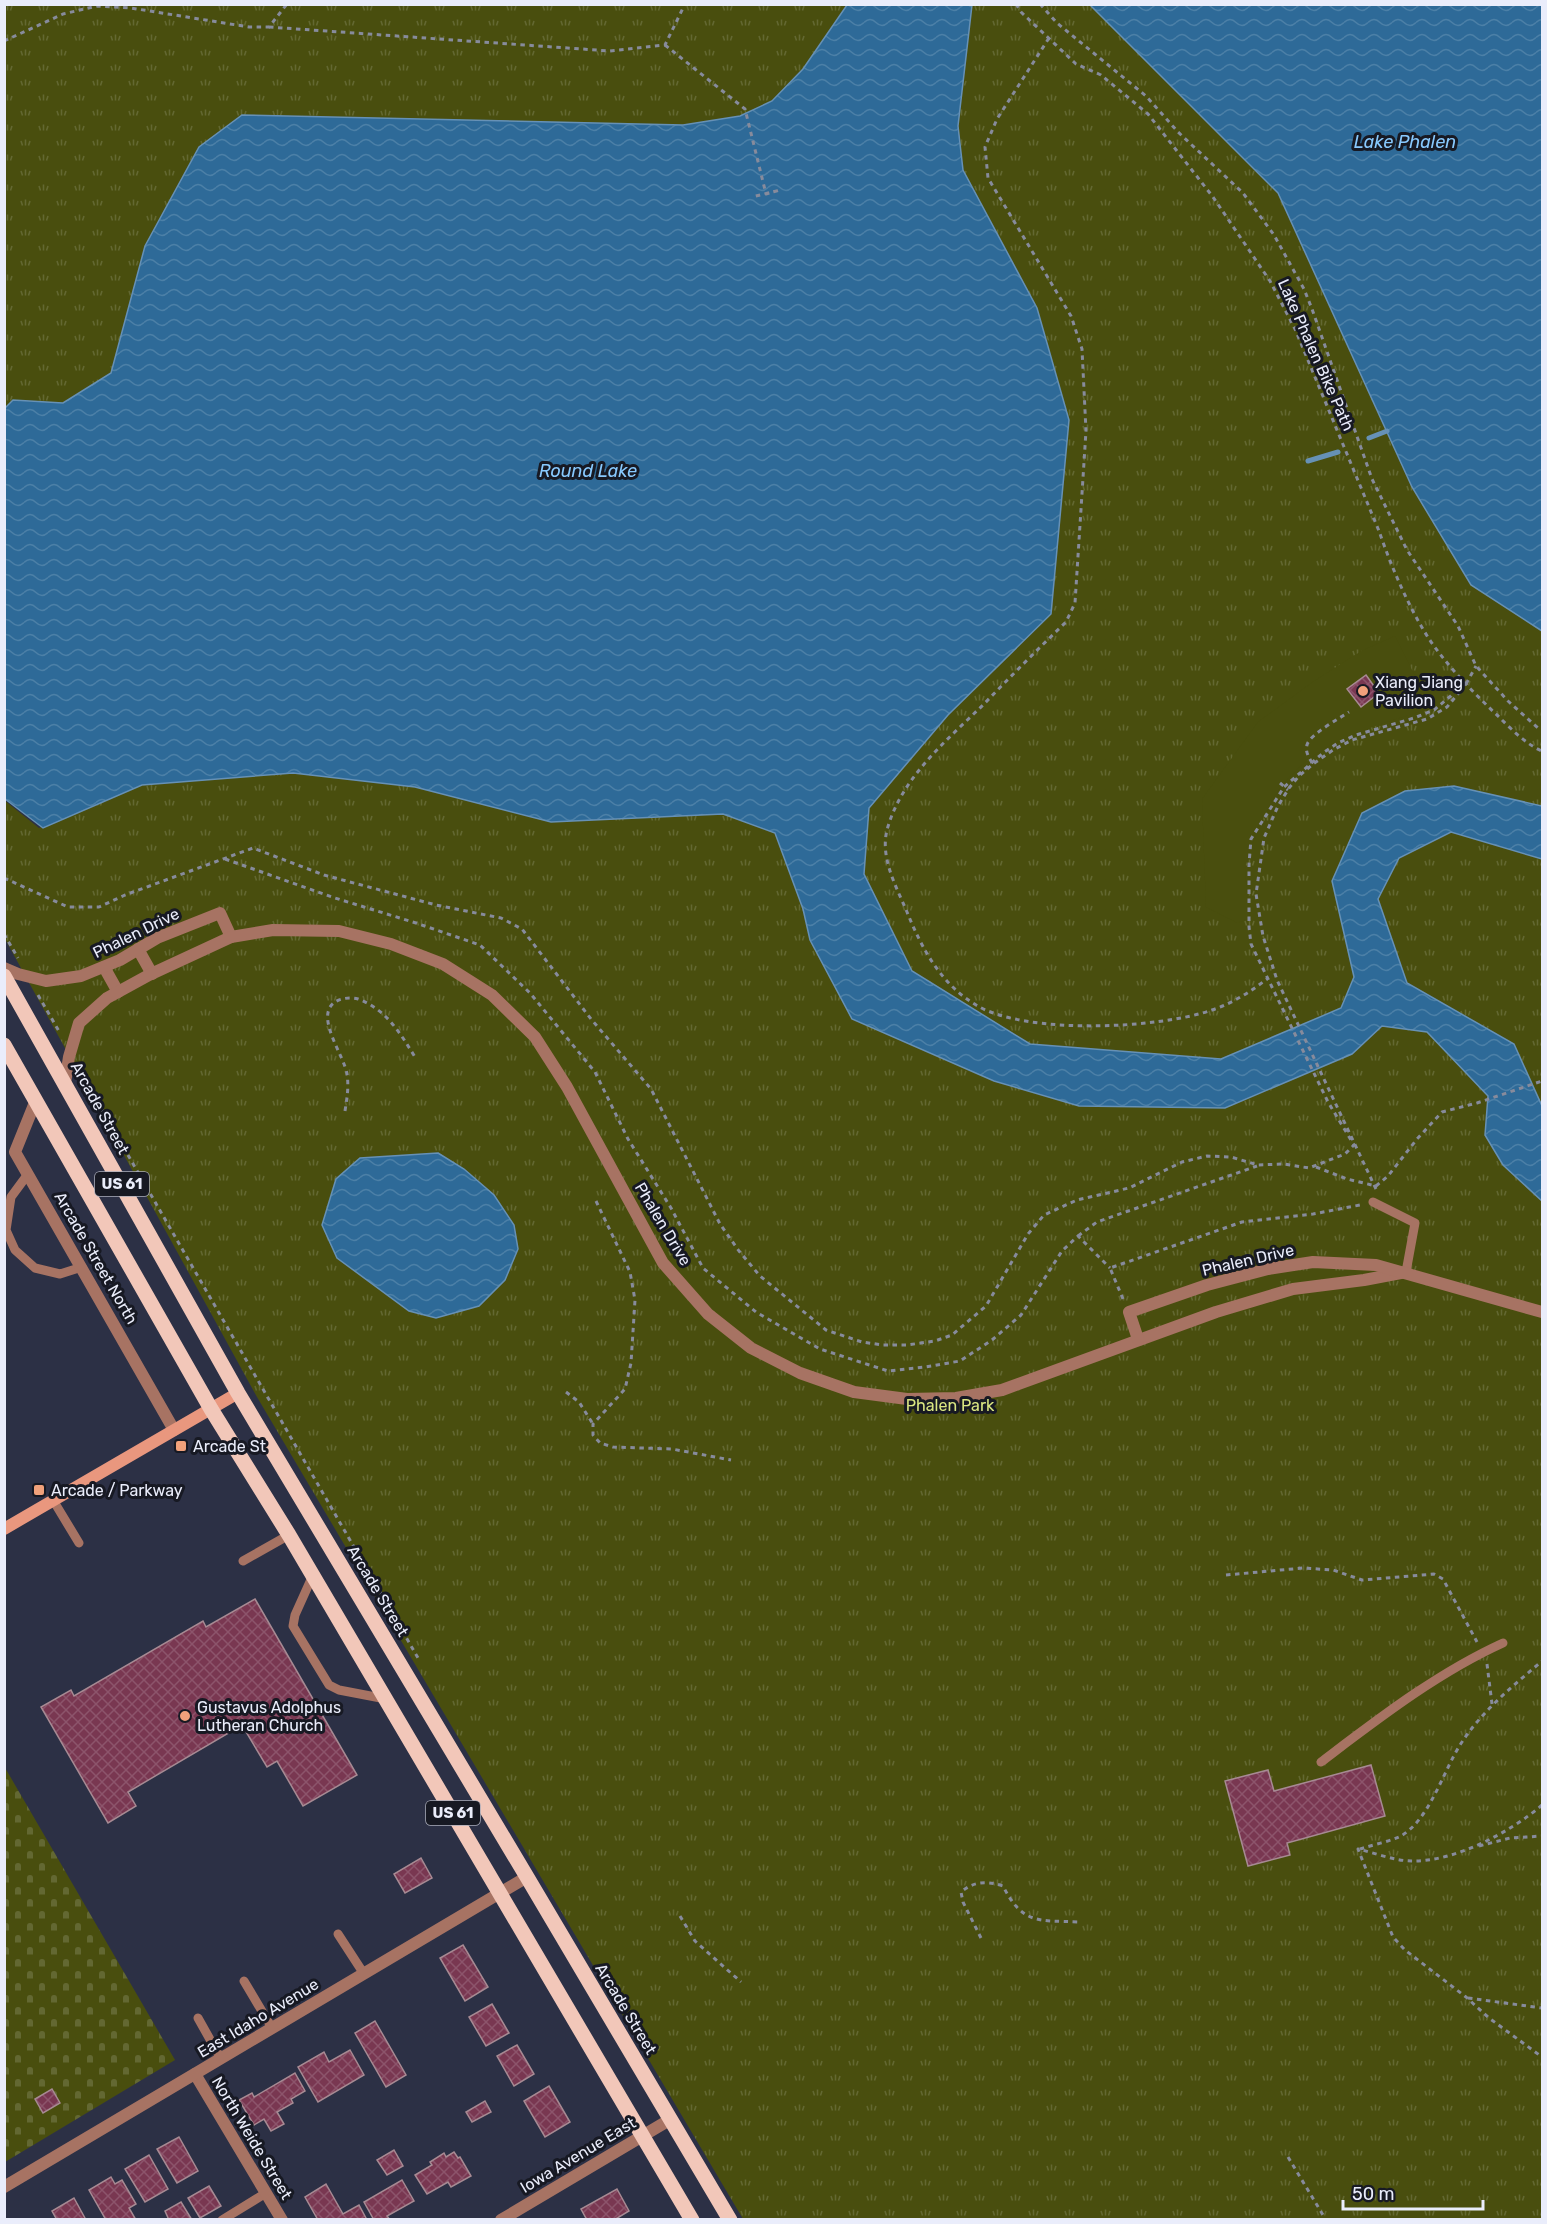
<svg xmlns="http://www.w3.org/2000/svg" width="1547" height="2224" viewBox="0 0 1547 2224" font-family="Rubik,sans-serif">
<style>
.grass{fill:url(#grass-tufts)}
.cemetery{fill:url(#cemetery-stones)}
.garden{fill:#494e0e}
.water{fill:url(#water-waves);stroke:#6691b6;stroke-width:1.5}
.lines{fill:none;stroke-linecap:round;stroke-linejoin:round}
.stream{stroke:#6691b6;stroke-width:5}
.building{fill:url(#building-cross-hatch);stroke:#a78a93;stroke-width:1.5}
.path{stroke:#878b9c;stroke-width:3;stroke-dasharray:4.5 4.5;stroke-linecap:butt}
.lane{stroke:#a77363;stroke-width:9}
.street{stroke:#a77363;stroke-width:12}
.secondary{stroke:#e9977e;stroke-width:12}
.primary{stroke:#f2c7b9;stroke-width:15}
.poi-dot{fill:#f1a17b;stroke:#171923;stroke-width:2}
.labels{text-anchor:middle;dominant-baseline:central;stroke-width:6;stroke-linejoin:round;paint-order:stroke}
.shield{fill:#171923;stroke:#abadba;stroke-width:1.5}
.shield-label{font-size:15px;font-weight:bold;fill:#eaedfb}
.street-label{font-size:16px;fill:#eaedfb;stroke:#171923}
.poi-label{font-size:16px;fill:#eaedfb;stroke:#171923;text-anchor:start}
.park-label{font-size:16px;fill:#dbe782;stroke:#171923}
.water-label{font-size:18px;font-style:italic;fill:#88c9fe;stroke:#171923}
</style>
<defs>
<pattern id="grass-tufts" width="24" height="20" patternUnits="userSpaceOnUse" patternTransform="scale(1.5)"><rect width="24" height="20" fill="#494e0e"/><path d="M3 7l-1-3M5 7V3M7 7l1-3M15 17l-1-3M17 17v-4M19 17l1-3" fill="none" stroke="#636832"/></pattern>
<pattern id="cemetery-stones" width="16" height="16" patternUnits="userSpaceOnUse" patternTransform="scale(1.5)"><rect width="16" height="16" fill="#494e0e"/><path d="M2 7V4a2 2 0 0 1 4 0v3zM10 15v-3a2 2 0 0 1 4 0v3z" fill="#636832"/></pattern>
<pattern id="water-waves" width="16" height="10" patternUnits="userSpaceOnUse" patternTransform="scale(1.5)"><rect width="16" height="10" fill="#2e6a98"/><path d="M0 5q4-4 8 0t8 0" fill="none" stroke="#4c80a7"/></pattern>
<pattern id="building-cross-hatch" width="8" height="8" patternUnits="userSpaceOnUse" patternTransform="scale(1.5)"><rect width="8" height="8" fill="#793751"/><path d="M0 0l8 8M0 8l8-8" fill="none" stroke="#8c546b"/></pattern>
</defs>
<rect width="100%" height="100%" fill="#2c3045"/>
<g class="grass">
<polygon points="5,5 847,5 803,69 773,101 740,116 683,125 145,246 111,373 63,403 13,400 5,408"/>
<polygon points="972,5 1090,5 1278,193 1412,487 1471,585 1542,631 1542,2219 743,2219 257,1397 5,939 4,800 39,828 142,785 293,773 415,787 551,822 723,814 775,833 869,808 948,715 1037,308 963,170 958,126"/>
</g>
<polygon class="cemetery" points="4,1766 175,2060 5,2162 4,2162"/>
<path class="garden" d="M1395,636L1431,708C1357,732 1288,747 1259,829C1255,839 1248,852 1246,863C1244,879 1249,902 1250,918L1237,923L1206,907L1202,799L1258,722L1314,681L1363,650Z"/>
<g class="water">
<polygon points="847,5 972,5 958,126 963,170 1037,308 1069,420 1051,614 948,715 869,808 864,874 912,971 1030,1044 1221,1059 1341,1008 1354,977 1332,881 1362,813 1405,791 1454,786 1542,806 1542,859 1451,832 1399,858 1378,899 1407,983 1514,1044 1542,1106 1542,1201 1503,1165 1485,1135 1488,1096 1427,1032 1382,1026 1352,1054 1225,1108 1079,1106 994,1081 852,1019 810,940 803,909 775,833 723,814 551,822 415,787 293,773 142,785 43,828 5,799 5,408 13,400 63,403 111,373 145,246 199,147 242,115 683,125 740,116 772,101 803,69"/>
<polygon points="1090,5 1542,5 1542,631 1471,585 1412,487 1278,193"/>
<polygon points="438,1153 464,1169 494,1195 514,1225 518,1249 505,1280 479,1306 436,1318 409,1311 337,1258 322,1225 336,1179 360,1158"/>
</g>
<g class="lines">
<g class="stream">
<polyline points="1369,438 1387,431"/>
<polyline points="1308,461 1338,452"/>
</g>
</g>
<g class="building">
<polygon points="1366,675 1379,693 1361,707 1347,689"/>
<polygon points="255,1599 357,1775 303,1806 277,1761 267,1767 242,1725 128,1792 136,1806 108,1823 41,1707 71,1690 74,1696 203,1621 206,1627"/>
<polygon points="1371,1765 1385,1816 1287,1843 1290,1855 1248,1866 1225,1781 1268,1770 1274,1791"/>
<polygon points="421,1858 432,1878 405,1893 394,1874"/>
<polygon points="463,1945 488,1987 465,2001 440,1958"/>
<polygon points="492,2004 509,2033 486,2046 469,2017"/>
<polygon points="375,2021 406,2075 386,2087 355,2033"/>
<polygon points="517,2045 534,2074 514,2086 497,2056"/>
<polygon points="350,2050 364,2075 318,2102 298,2067 324,2052 329,2062"/>
<polygon points="295,2073 305,2091 291,2099 293,2103 277,2112 284,2124 271,2131 264,2119 254,2125 239,2100 252,2093 254,2097"/>
<polygon points="549,2086 570,2122 545,2137 524,2101"/>
<polygon points="52,2089 60,2103 43,2113 35,2099"/>
<polygon points="485,2101 491,2112 472,2122 466,2112"/>
<polygon points="179,2137 198,2171 177,2183 157,2149"/>
<polygon points="394,2150 403,2166 387,2175 377,2160"/>
<polygon points="454,2152 458,2158 460,2157 471,2176 451,2187 448,2182 427,2194 415,2175 432,2165 430,2162 444,2153 446,2157"/>
<polygon points="149,2155 168,2189 145,2202 125,2169"/>
<polygon points="111,2177 115,2184 122,2180 136,2204 129,2208 136,2220 106,2220 89,2190"/>
<polygon points="402,2180 414,2201 387,2216 390,2220 374,2220 364,2202"/>
<polygon points="326,2184 343,2214 359,2205 367,2220 318,2220 305,2197"/>
<polygon points="209,2186 221,2206 200,2218 188,2198"/>
<polygon points="617,2189 629,2211 614,2220 587,2220 581,2209"/>
<polygon points="74,2198 86,2220 57,2220 52,2211"/>
<polygon points="181,2202 192,2220 169,2220 165,2211"/>
</g>
<g class="lines">
<g class="path">
<path d="M1016,4L1021,12L1076,64L1101,75L1148,114L1213,197L1270,281L1295,329L1379,531C1392,569 1415,623 1440,654C1457,676 1479,698 1499,717C1511,729 1527,745 1542,751"/>
<polyline points="1040,4 1057,23 1146,96 1178,132 1243,193 1274,235 1304,289 1312,309 1372,479 1407,550 1458,626 1476,666 1508,701 1538,728 1542,729"/>
<polyline points="269,27 610,51 665,45 685,4"/>
<path d="M1049,38L997,119L985,147L988,178L1071,316L1082,349L1086,431L1075,603L1066,622C1038,649 1010,677 983,705C946,741 901,778 887,830C880,858 896,886 907,912C922,949 941,984 976,1005C1025,1035 1158,1029 1212,1010C1233,1003 1250,992 1267,979"/>
<polyline points="4,41 63,14 97,6 131,8 249,27 269,27 287,4"/>
<polyline points="665,45 745,109 766,194 780,190 752,197"/>
<polyline points="1466,684 1476,666"/>
<path d="M1312,763C1309,757 1305,752 1307,745C1309,735 1340,718 1349,712"/>
<polyline points="1280,783 1288,790"/>
<polyline points="225,859 335,898 416,923 480,945 530,993 595,1072 628,1139 671,1208 703,1268 756,1312 820,1349 888,1371 925,1367 960,1361 992,1340 1021,1315 1062,1251 1078,1236 1110,1268"/>
<polyline points="4,878 68,907 99,907 125,895 253,848 324,875 436,905 501,918 522,929 591,1019 651,1089 720,1224 739,1251 760,1276 826,1330 862,1342 883,1345 907,1345 935,1341 952,1335 986,1306 1028,1234 1044,1215 1077,1200 1129,1188 1182,1162 1207,1156 1231,1157 1258,1165 1284,1164 1309,1168 1345,1154 1354,1145 1328,1102 1251,944 1249,927 1249,864 1251,839 1284,787 1323,753 1338,743 1356,735 1414,718 1434,710 1466,683"/>
<polyline points="4,934 18,958"/>
<polyline points="38,995 60,1033"/>
<polyline points="83,1077 418,1658"/>
<path d="M345,1111C347,1098 349,1087 347,1074C344,1055 314,1016 335,1002C341,998 351,997 358,999C386,1009 400,1033 415,1057"/>
<polyline points="1316,1167 1347,1179 1376,1186 1388,1176 1417,1139 1442,1112 1477,1103 1542,1081"/>
<polyline points="1376,1189 1277,980 1263,936 1256,894 1264,838 1278,806 1289,788 1299,776 1313,764 1333,750 1352,740 1427,719 1447,707 1462,689"/>
<polyline points="596,1201 630,1272 635,1300 631,1363 625,1389 593,1424 593,1435 600,1443 613,1447 672,1449 731,1460"/>
<polyline points="1078,1236 1097,1222 1257,1166"/>
<polyline points="1123,1299 1110,1268 1242,1222 1313,1214 1360,1205"/>
<polyline points="566,1392 579,1402 593,1424"/>
<polyline points="1226,1575 1303,1568 1333,1570 1362,1580 1434,1574 1443,1579 1477,1642"/>
<polyline points="1487,1664 1492,1704"/>
<path d="M1542,1805C1511,1832 1454,1862 1412,1861C1395,1861 1375,1853 1358,1849L1393,1937L1405,1950L1466,1997L1489,2018L1542,2057"/>
<polyline points="1479,1846 1510,1838 1542,1836"/>
<path d="M1360,1849C1372,1845 1387,1842 1399,1837C1430,1821 1443,1770 1462,1742C1483,1710 1513,1686 1542,1661"/>
<polyline points="680,1916 695,1941 741,1982"/>
<path d="M981,1938L963,1902L961,1892C974,1881 987,1881 1003,1886C1023,1925 1038,1920 1078,1922"/>
<polyline points="1468,1998 1542,2008"/>
<polyline points="1288,2157 1326,2220"/>
</g>
<g class="lane">
<polyline points="28,1174 11,1197 6,1230 15,1250 35,1268 60,1274 82,1267"/>
<polyline points="1373,1202 1415,1223 1406,1272"/>
<polyline points="53,1500 79,1543"/>
<polyline points="243,1561 289,1535"/>
<polyline points="313,1575 295,1615 293,1626 329,1685 339,1690 386,1699"/>
<path d="M1321,1762C1378,1719 1437,1673 1503,1643"/>
<polyline points="338,1934 364,1974"/>
<polyline points="244,1981 272,2028"/>
<polyline points="198,2018 221,2059"/>
<polyline points="222,2220 266,2193"/>
</g>
<g class="street">
<polyline points="138,949 152,974"/>
<polyline points="104,967 118,992"/>
<polyline points="4,968 18,974 46,981 81,976 120,960 157,938 220,913 231,937"/>
<polyline points="65,1083 69,1057 79,1023 107,998 118,992 149,975 231,937 273,930 339,931 391,944 443,964 492,995 535,1037 567,1087 663,1263 708,1314 751,1348 800,1373 854,1392 907,1399 956,1398 1002,1390 1216,1312 1293,1289 1364,1280 1406,1272"/>
<polyline points="36,1100 15,1152 174,1430"/>
<polyline points="1138,1339 1129,1312 1207,1285 1268,1269 1313,1262 1376,1265 1542,1312"/>
<polyline points="195,2074 282,2220"/>
<polyline points="4,2187 527,1877"/>
<polyline points="501,2220 671,2119"/>
</g>
<polyline class="secondary" points="4,1529 238,1393"/>
<g class="primary">
<polyline points="4,976 238,1393 527,1877 730,2220"/>
<polyline points="4,1045 211,1409 289,1535 692,2220"/>
</g>
</g>
<g class="poi-dot">
<circle cx="1363" cy="691" r="6"/>
<rect x="175" y="1440" width="12" height="12" rx="3"/>
<rect x="33" y="1484" width="12" height="12" rx="3"/>
<circle cx="185" cy="1716" r="6"/>
</g>
<g class="labels">
<g class="shield">
<rect x="95" y="1172" width="54" height="24" rx="4.5"/>
<rect x="426" y="1801" width="54" height="24" rx="4.5"/>
</g>
<g class="shield-label">
<text x="122" y="1184">US 61</text>
<text x="453" y="1813">US 61</text>
</g>
<g class="street-label">
<text transform="translate(1316 355) rotate(66)">Lake Phalen Bike Path</text>
<text transform="translate(136 933) rotate(-26)">Phalen Drive</text>
<text transform="translate(100 1108) rotate(61)">Arcade Street</text>
<text transform="translate(663 1224) rotate(59)">Phalen Drive</text>
<text transform="translate(96 1258) rotate(60)">Arcade Street North</text>
<text transform="translate(1248 1260) rotate(-13)">Phalen Drive</text>
<text transform="translate(378 1591) rotate(59)">Arcade Street</text>
<text transform="translate(626 2009) rotate(59)">Arcade Street</text>
<text transform="translate(258 2018) rotate(-31)">East Idaho Avenue</text>
<text transform="translate(252 2138) rotate(59)">North Weide Street</text>
<text transform="translate(578 2155) rotate(-31)">Iowa Avenue East</text>
</g>
<g class="poi-label">
<text x="1375" y="682">Xiang Jiang<tspan x="1375" dy="18">Pavilion</tspan></text>
<text x="193" y="1446">Arcade St</text>
<text x="51" y="1490">Arcade / Parkway</text>
<text x="197" y="1707">Gustavus Adolphus<tspan x="197" dy="18">Lutheran Church</tspan></text>
</g>
<g class="park-label">
<text x="950" y="1405">Phalen Park</text>
</g>
<g class="water-label">
<text x="1405" y="142">Lake Phalen</text>
<text x="588" y="471">Round Lake</text>
</g>
</g>
<rect width="1547" height="2224" fill="none" stroke="#eaedfb" stroke-width="12"/>
<path d="M1343 2200v9h140v-9" fill="none" stroke="#eaedfb" stroke-width="3"/>
<text x="1352" y="2200" font-size="18" fill="#eaedfb" stroke="#171923" stroke-width="4.5" paint-order="stroke">50 m</text>
</svg>
